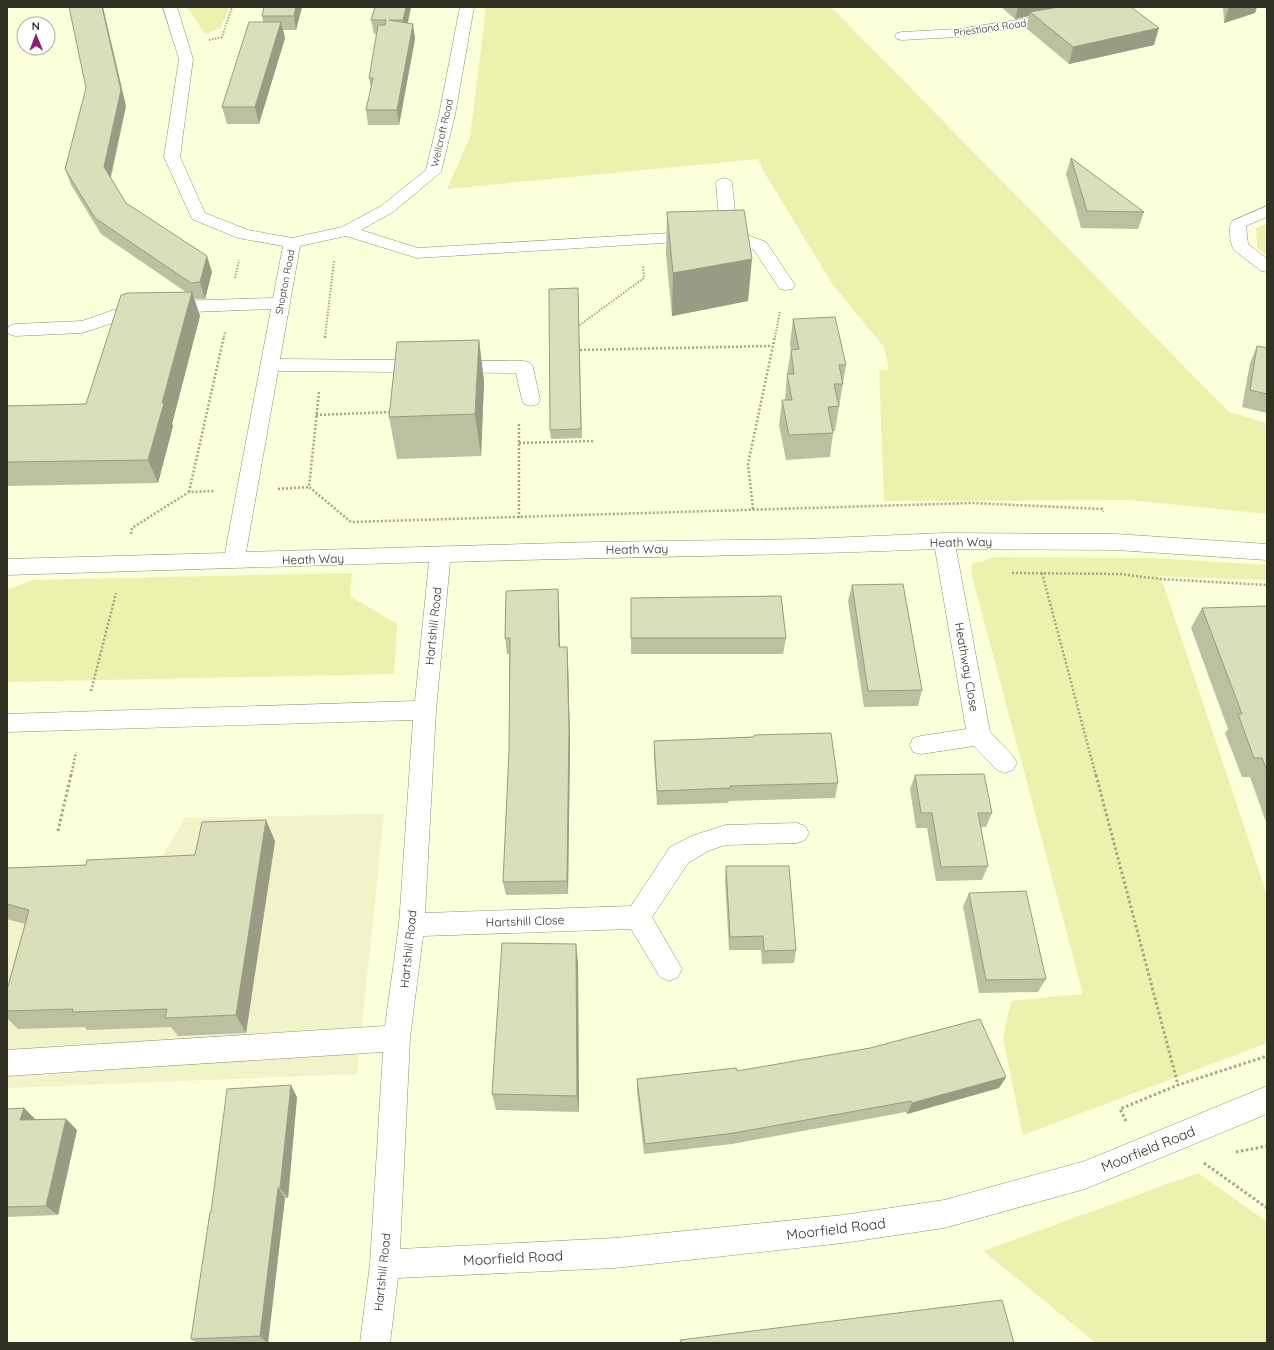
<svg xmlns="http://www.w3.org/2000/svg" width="1274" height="1350" viewBox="0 0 1274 1350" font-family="Quicksand,sans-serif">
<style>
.built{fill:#f0f4c8}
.green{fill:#ecf2ad}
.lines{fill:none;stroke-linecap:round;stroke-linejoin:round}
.minor-casing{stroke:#8d906f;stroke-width:1}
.path-far2{stroke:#a3a68a;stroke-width:2;stroke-dasharray:1.5 1.5;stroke-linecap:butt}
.path-far1{stroke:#a3a68a;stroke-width:2.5;stroke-dasharray:2 2;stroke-linecap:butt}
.path{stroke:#a3a68a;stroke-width:3;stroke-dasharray:2.5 2.5;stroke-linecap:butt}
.minor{fill:#fff;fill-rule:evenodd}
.wall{fill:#bcbfa0}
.shaded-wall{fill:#999b82}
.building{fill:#dbdeba;stroke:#999b82}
.labels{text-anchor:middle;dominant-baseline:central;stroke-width:3;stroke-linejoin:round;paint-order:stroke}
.far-street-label{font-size:10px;fill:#303123;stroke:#fff}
.street-label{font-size:12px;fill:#303123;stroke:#fff}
.near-street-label{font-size:14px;fill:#303123;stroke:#fff}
</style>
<rect width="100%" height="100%" fill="#fbffda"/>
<polygon class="built" points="384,814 357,1074 7,1088 7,879 152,873 185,818"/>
<g class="green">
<polygon points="187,7 229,7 221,28 205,34"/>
<polygon points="486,7 831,7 1229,412 1267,423 1267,514 1130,500 884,501 879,370 889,369 884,347 833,285 764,172 758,159 447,189 470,137"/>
<polygon points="1267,223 1267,255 1257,248 1256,228"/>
<polygon points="995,557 1152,558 1267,565 1267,580 1158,576 1163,583 1267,895 1267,1043 1023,1135 1003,1038 1011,1001 1083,994 971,572 972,564"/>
<polygon points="352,573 350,596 397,624 394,674 8,682 7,590 33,580"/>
<polygon points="1198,1173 1267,1222 1267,1343 1096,1343 983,1251"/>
</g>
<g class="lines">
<g class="minor-casing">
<g id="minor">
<path d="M163,7H177L193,59L180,157L205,213L248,230L292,238L342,227L381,206L426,170L439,115L460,7H474L455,115L441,172L393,212L361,230L418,248L720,230L716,183L718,180L724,178L730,180L732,183L737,231L766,242L795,285L792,289L786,290L780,289L754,250L727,239L417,258L346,236L300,246L280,359L524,361L530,363L533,367L540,400L538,404L531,406L524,404L522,400L516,373L278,371L246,552L596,542L806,539L944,533L1116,534L1267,544V560L1116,550L956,549L990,732L1013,756L1017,763L1013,770L1005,773L997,770L974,746L921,754L913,752L910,745L913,738L921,736L966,729L935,549C773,556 611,557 450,562L436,710L425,913L631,906L670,847L694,835L726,825L797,823L805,826L809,833L805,840L797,843L726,845L710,850L688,863L652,917L682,969L678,977L669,981L660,977L631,929L423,936L410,1038L400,1249L615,1238L843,1215L944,1200L1085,1161L1267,1086V1114L1085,1189L944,1228L843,1243L615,1268L398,1278L390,1343H360L370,1264L383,1052L7,1076V1050L385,1026L399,925L413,720L7,732V714L415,701L429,562L7,575V559L225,553L271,309L141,314L82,333L15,336L9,334L7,331L9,326L15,324L82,321L119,308L141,302L273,298L283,246L238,238L192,219L164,157L179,59Z"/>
<polygon points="1083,7 1107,7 1105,10 1054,22 958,37 902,40 897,39 895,36 897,33 902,32 958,29 1054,14"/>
<path d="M1267,206V217L1246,226L1248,244L1267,259V272L1261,271L1234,250C1230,243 1228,227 1232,221Z"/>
</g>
</g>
<g class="path-far2">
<polyline points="209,40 222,37 232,7"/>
<polyline points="235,278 239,260"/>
<polyline points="577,327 644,278 643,266"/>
<polyline points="224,337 225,332"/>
<polyline points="325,337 334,261"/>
<polyline points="775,337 780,311"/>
</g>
<g class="path-far1">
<polyline points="325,338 325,336"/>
<polyline points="576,350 772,346"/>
<polyline points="319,392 309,487 351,522 972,503 1102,509 1103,512"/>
<polyline points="316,415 392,412"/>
<polyline points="519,424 519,518"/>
<polyline points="519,443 593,441"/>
<polyline points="278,489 309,487"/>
<polyline points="189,492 224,336"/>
<polyline points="753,509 748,464 775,336"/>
<polyline points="131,534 132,528 189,492 215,491"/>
<polyline points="1012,573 1120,574 1161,579 1267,585"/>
<polyline points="1042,573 1096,776"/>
<polyline points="91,691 116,593"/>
<polyline points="71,776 76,752"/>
</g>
<g class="path">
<polyline points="1096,775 1178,1085"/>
<polyline points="58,831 71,775"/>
<polyline points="1126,1121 1120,1109 1178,1085 1267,1056"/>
<polyline points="1236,1152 1267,1146"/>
<polyline points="1204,1163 1267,1208"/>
</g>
<use href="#minor" class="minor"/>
</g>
<g class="wall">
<polygon points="264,7 302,7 296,30 283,30 285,38 259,124 227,124 222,107 263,22 262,16"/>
<polygon points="375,7 411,7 408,23 413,24 415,39 399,125 368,125 366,110 371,88 369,78 377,34 374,34 371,20"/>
<polygon points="1001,7 1131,7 1154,45 1069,64 1026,28 1029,16 1015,19"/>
<polygon points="1223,7 1257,7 1255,13 1224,23"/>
<polygon points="126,106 111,178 126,203 212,272 205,299 196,299 194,298 200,316 172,424 173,426 158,483 7,486 7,406 86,404 186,292 101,234 71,185 65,169"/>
<polygon points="1071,158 1144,212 1138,229 1081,228 1066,174"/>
<polygon points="667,212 748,301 672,316 666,254"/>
<polygon points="578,288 582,438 551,439 550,430"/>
<polygon points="793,319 846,365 835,431 833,431 833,433 830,457 786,460 779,425 782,400 785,400 787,374 791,350 790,344"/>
<polygon points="479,340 484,382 481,456 397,459 389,417"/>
<polygon points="1257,346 1267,348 1267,413 1242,407 1250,363"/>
<polygon points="852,585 922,690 918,706 864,707 848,601"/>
<polygon points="631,598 786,638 783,654 631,654"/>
<polygon points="559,605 560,647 567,647 568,663 570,744 568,894 506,895 503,882 509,751 509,654 507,654 505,638"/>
<polygon points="1267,606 1267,825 1250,777 1242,777 1225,733 1228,729 1191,628 1202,608"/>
<polygon points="754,735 838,783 835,798 729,801 728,803 657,805 654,756 654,741 754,737"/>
<polygon points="915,775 992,813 986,827 981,827 988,866 982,880 936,881 927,828 916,828 910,789"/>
<polygon points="275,841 246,1033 178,1036 171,1027 87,1030 85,1027 18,1029 7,1018 7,990 25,924 7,919 7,868 86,865 195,855"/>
<polygon points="726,866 796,950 794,963 762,964 761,950 729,950 725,880"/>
<polygon points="969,893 1046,979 1038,992 979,993 963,906"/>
<polygon points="578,963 579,1112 496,1110 492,1094"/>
<polygon points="737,1071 1006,1077 999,1088 907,1114 906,1112 732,1144 644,1154 637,1091 637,1079"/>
<polygon points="297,1097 288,1198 285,1198 268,1343 197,1343 191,1339 211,1212"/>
<polygon points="24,1108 35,1119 66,1119 77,1130 58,1215 7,1217 7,1109"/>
</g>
<g class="shaded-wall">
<polygon points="102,7 103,7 126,106 109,183 104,167"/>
<polygon points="296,7 302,7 296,30 294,16"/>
<polygon points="406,7 411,7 405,35 403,20"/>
<polygon points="1018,7 1077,7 1030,12 1029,16 1015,19"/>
<polygon points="1229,7 1257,7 1255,13 1224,23"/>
<polygon points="281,22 285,38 259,124 255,107"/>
<polygon points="413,24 415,39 399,125 397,110"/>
<polygon points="1159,28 1154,45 1069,64 1073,47"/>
<polygon points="207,256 212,272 205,299 200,282"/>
<polygon points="752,259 748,301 672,316 673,273"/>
<polygon points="192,292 200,316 172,424 173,426 158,483 148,460 162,403"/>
<polygon points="479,340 484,382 481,456 475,414"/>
<polygon points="558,589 559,605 560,663 559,647"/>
<polygon points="567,647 568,663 570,744 568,894 567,881"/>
<polygon points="266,820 275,841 246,1033 236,1015"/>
<polygon points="576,944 578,963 579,1112 577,1096"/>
<polygon points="1006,1077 999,1088 907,1114 912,1103"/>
<polygon points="291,1085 297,1097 288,1198 280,1188"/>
<polygon points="24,1108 35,1119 32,1131 20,1120"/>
<polygon points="66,1119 77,1130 58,1215 46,1206"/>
<polygon points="278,1188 285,1198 268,1343 267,1343 260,1336"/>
</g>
<g class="building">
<polygon points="69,7 102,7 121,90 104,167 126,203 207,256 200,282 191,283 95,218 65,169 86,88"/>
<polygon points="264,7 296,7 294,16 262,16"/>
<polygon points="375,7 406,7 403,20 389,20 413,24 397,110 366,110 373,78 369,78 378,25 385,25 386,20 371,20"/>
<polygon points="1059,7 1131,7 1159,28 1073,47 1030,12"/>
<polygon points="249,22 281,22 255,107 222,107"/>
<polygon points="1071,158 1144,212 1087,211"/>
<polygon points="744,210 752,259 673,273 667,212"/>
<polygon points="578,288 581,429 550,430 549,289"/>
<polygon points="192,292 162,403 164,403 148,460 7,462 7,406 86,404 121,295 128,293"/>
<polygon points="835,317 846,365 839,365 843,384 834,384 839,406 828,407 833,433 789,435 782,400 792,400 787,374 794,374 791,350 799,349 793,319"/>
<polygon points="479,340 475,414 389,417 397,342"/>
<polygon points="1257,346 1267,348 1267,394 1250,390"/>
<polygon points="903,584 922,690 868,691 852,585"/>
<polygon points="558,589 559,647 567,647 569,729 567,881 503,882 509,751 510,638 505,638 506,591"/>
<polygon points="781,596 786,638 631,638 631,598"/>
<polygon points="1267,606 1267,770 1262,758 1254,758 1238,714 1242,714 1202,608"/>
<polygon points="831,733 838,783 730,786 730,788 657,791 654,741 754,737 754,735"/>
<polygon points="984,774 992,813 978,813 988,866 941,867 932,813 921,813 915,775"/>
<polygon points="266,820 236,1015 165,1018 167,1009 72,1012 73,1009 7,1011 7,990 29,910 7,904 7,868 86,865 87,860 195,855 202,822"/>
<polygon points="726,866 789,866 796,950 764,951 763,936 730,937"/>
<polygon points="1026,891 1046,979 986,980 969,893"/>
<polygon points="502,943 576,944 577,1096 492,1094"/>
<polygon points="980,1019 1006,1077 912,1103 911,1101 734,1133 645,1144 637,1079 736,1068 737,1071 870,1048"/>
<polygon points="291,1085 280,1188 278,1188 260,1336 191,1339 210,1212 211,1212 227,1089"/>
<polygon points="24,1108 20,1120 66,1119 46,1206 7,1207 7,1109"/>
<polygon points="1002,1300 1014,1343 681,1343 680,1340"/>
</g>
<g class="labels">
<g class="far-street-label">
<text transform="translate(990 28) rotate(-8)">Priestland Road</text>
<text transform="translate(442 133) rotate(-77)">Wellcroft Road</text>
<text transform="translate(285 282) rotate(-79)">Shopton Road</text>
</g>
<g class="street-label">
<text transform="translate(961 542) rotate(-1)">Heath Way</text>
<text transform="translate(637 549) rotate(-1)">Heath Way</text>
<text transform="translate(313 559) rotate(-2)">Heath Way</text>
<text transform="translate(433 626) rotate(-84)">Hartshill Road</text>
<text transform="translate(967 667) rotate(80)">Heathway Close</text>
<text transform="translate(525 921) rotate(-2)">Hartshill Close</text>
<text transform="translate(408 949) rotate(-84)">Hartshill Road</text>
<text transform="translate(382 1272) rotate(-84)">Hartshill Road</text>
</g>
<g class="near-street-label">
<text transform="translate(1148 1149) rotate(-22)">Moorfield Road</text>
<text transform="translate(836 1229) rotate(-7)">Moorfield Road</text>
<text transform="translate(513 1258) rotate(-3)">Moorfield Road</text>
</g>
</g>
<rect width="1274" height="1350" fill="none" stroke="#303123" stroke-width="16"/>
<g transform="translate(36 36) rotate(359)"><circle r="19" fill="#ffffff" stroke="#acada7"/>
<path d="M0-3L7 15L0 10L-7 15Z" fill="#961972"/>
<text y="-6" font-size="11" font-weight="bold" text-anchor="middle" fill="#303123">N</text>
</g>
</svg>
